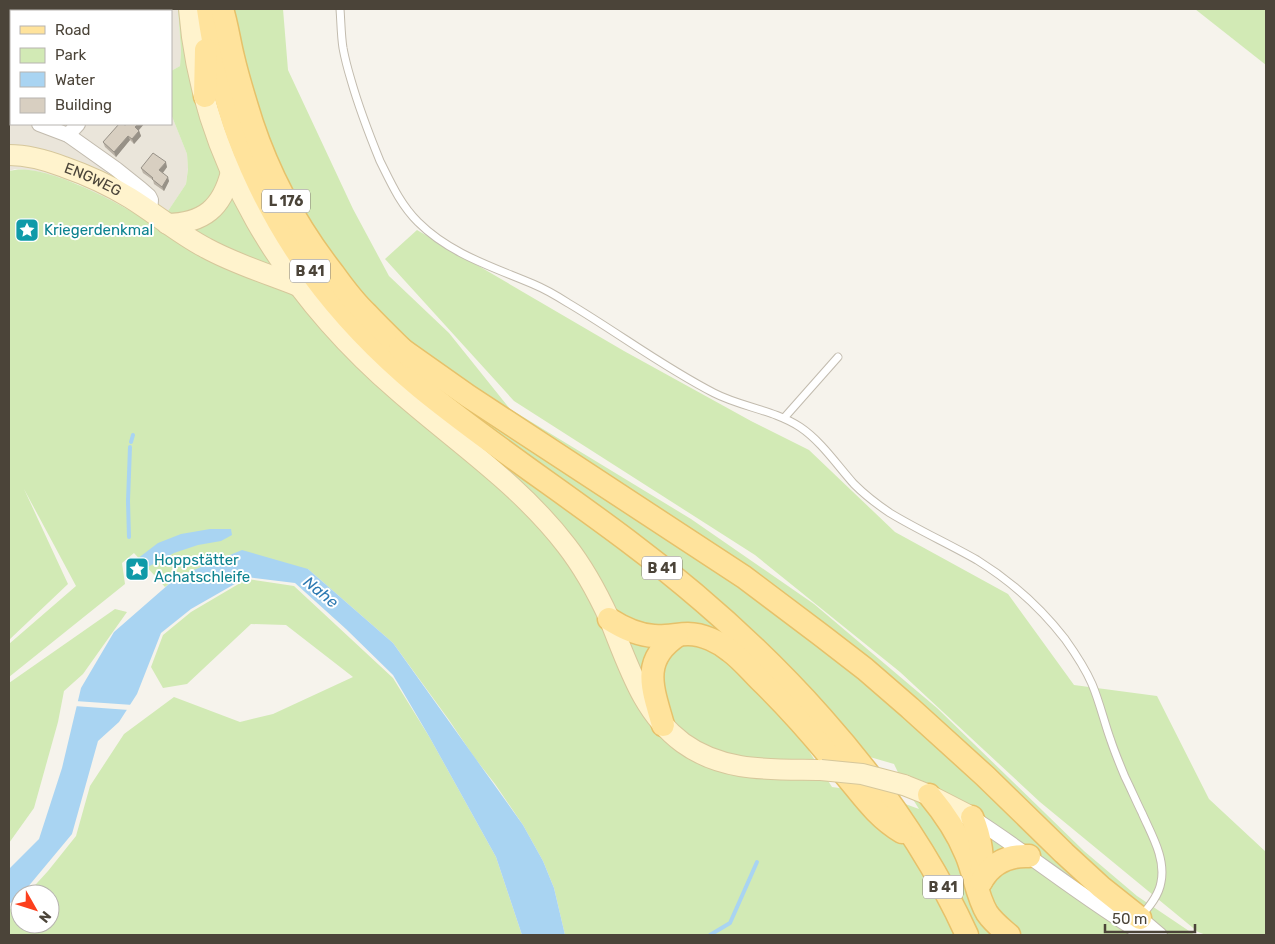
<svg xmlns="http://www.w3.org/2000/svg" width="1275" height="944" viewBox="0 0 1275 944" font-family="Rubik,sans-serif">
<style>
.residential{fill:#eae5da}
.green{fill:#d2eab5;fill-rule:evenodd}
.water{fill:#a9d4f2}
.pier{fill:#f6f3ec}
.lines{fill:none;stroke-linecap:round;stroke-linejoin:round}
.stream{stroke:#a9d4f2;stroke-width:4}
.lane-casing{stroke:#c2bbae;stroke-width:9}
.street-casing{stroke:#c2bbae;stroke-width:16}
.secondary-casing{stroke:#d6c79b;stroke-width:22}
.primary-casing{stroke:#e6c16a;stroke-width:25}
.lane{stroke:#fff;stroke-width:7}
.street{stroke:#fff;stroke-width:14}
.secondary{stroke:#fff3cd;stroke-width:20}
.primary{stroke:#ffe39c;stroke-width:22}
.secondary-bridge-casing{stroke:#d6c79b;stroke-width:22;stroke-linecap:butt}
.secondary-bridge{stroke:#fff3cd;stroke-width:20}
.wall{fill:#bab2a6}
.shaded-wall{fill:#979187}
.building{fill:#d8cfc1;stroke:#979187}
.labels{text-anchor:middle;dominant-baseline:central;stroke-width:4;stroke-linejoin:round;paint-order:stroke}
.shield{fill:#fff;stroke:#817c74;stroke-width:1}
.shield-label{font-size:14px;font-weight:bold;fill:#4b4439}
.street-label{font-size:15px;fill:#4b4439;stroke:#fff}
.culture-label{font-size:15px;fill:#0d838f;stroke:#fff;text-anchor:start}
.water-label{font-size:16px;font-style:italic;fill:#2e7ab2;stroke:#fff}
</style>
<rect width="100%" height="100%" fill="#f6f3ec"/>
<polygon class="residential" points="9,9 178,9 181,51 180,66 171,71 171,11 11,11 11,124 171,124 171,114 187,154 188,168 186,184 158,226 120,205 78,184 45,173 30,170 15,169 9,171"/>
<g class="green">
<path d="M178,9H283L288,70L353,209L389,276L449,333L510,409L691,519L814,604L937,708L1084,851L1137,896L1195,935H565L554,888L543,861L523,825L495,784L474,757L449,720L393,643L308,569L177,577L165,587L134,553L122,563L125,584L9,677V644L76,586L24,489L68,584L9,640V171C45,160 126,208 158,226L186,184L188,169L187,154L171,114V71L180,66L181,51ZM809,751L834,752L863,755L894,764L904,785L919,809L897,801L854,790L832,787Z"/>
<polygon points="1195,9 1266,9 1266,65"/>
<polygon points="417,230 624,351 751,421 809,450 895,532 1008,594 1074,685 1157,696 1209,799 1266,852 1266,935 1206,935 1198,932 1040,802 900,672 755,555 514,401 385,259"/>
<polygon points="247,579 294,586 393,678 430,738 496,857 522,935 9,935 9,910 20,902 20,924 50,924 50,894 27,894 48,871 76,836 90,786 124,734 174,697 240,722 273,714 353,677 286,625 251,624 187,684 163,688 151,667 163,635 191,612"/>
<polygon points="115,609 127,612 83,674 64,691 58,722 34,808 9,843 9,683"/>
</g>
<g class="water">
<polygon points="210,529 231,529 232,535 221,541 198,545 174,553 146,568 137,559 158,543 181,534"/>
<polygon points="242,550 308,569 393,643 523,825 543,861 554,888 565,935 522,935 496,857 430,738 393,675 346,629 295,583 247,577 191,609 161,633 137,694 119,722 98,741 72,834 22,894 20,894 20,896 9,904 9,869 39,839 62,768 81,688 114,632 177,577"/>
</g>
<polygon class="pier" points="75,701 133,705 129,710 74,706"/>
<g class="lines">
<g class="stream">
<polyline points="131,442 133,435"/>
<polyline points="129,537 128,501 130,447"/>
<polyline points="710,935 730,923 757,862"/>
</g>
<g class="lane-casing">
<g id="lane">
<path d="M340,9C341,22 341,35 343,48C345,59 348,70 351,80C359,108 369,134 380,161C391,183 400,204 418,222C450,254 493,267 533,284C545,289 557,296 568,303C617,332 663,367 714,393C741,407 774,410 800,427C821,441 837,465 854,484C865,495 878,505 890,513C918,530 949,544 977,560C1011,581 1041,608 1065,639C1075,653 1085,668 1092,684C1100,703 1104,722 1111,741C1115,753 1120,765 1125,777C1131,789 1136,801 1142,813C1151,834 1166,858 1161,882C1159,895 1150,906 1141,916"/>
<polyline points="784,418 838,357"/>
</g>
</g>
<g class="street-casing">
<g id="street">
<polyline points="99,9 100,11"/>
<polyline points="9,115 11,115"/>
<polyline points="39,124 68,135 116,169 141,189 149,196 151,200 150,211"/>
<polyline points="68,135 78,124"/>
<path d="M973,818C1032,856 1084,899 1144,935"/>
<polyline points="1140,918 1160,935"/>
</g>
</g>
<g class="secondary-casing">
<g id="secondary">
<path d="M189,9C201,161 285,294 399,392C456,442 520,485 566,545C584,568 597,592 609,618C628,664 642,713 683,743C724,773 773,769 821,770"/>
<path id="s1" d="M9,155C29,155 46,160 64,167C87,175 109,185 130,198C156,214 179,234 206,248C235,264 268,274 298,286"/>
<path d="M167,224C204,223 222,208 231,172"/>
<polyline points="904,785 929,795 972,817"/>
</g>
</g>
<g class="primary-casing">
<g id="primary">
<path d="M208,9C214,51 223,94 238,135C276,237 336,317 420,387C487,442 559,489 628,541C764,643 896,779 967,935"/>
<path d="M222,9C227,25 229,41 233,57C238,79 245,101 252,123C270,177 298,228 333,273C343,287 354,302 367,314C381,329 396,343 410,357"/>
<polyline points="205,96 206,50"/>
<polyline points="400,348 468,396 744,577 821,635 865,669 910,708 985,776 1064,853 1101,887 1140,918"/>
<path d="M609,619C623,628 637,635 654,636C666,637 677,634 688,634C703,634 719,642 730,651C741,659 750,670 760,680C789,708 816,739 841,770C861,793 875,816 902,832"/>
<path d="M663,725C653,689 640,661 677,636"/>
<path d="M929,795C944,813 957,832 966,854C974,872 977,897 987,913C993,922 1001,928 1009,935"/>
<path d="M972,817C981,838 984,859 981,882"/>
<path d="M982,880C993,862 1009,855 1029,856"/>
</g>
</g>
<use href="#lane" class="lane"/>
<use href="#street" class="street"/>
<use href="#secondary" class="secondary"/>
<use href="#primary" class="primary"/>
<g class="secondary-bridge-casing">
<polyline id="secondary-bridge" points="821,770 862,774 904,785"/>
</g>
<use href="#secondary-bridge" class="secondary-bridge"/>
</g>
<g class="wall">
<polygon points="11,29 11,51 9,52 9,30"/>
<polygon points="144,124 139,130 141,136 134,144 130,140 116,157 105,147 103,142 125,125"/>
<polygon points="167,167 163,173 169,181 164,191 154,184 153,180 143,173 141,168"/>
</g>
<g class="shaded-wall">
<polygon points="138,124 144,124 137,132 135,127"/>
<polygon points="139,131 141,136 134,144 132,139"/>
<polygon points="128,136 130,140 116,157 114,152"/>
<polygon points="166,162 167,167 161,175 159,170"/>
<polygon points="168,177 169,181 164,191 162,187"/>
</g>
<g class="building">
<polygon points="70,9 81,9 80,11 69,11"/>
<polygon points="107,9 111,9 110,11 107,11"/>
<polygon points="112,9 122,9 122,11 113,11"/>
<polygon points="11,29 11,47 9,47 9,30"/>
<polygon points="119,124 123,124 125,125 127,124 138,124 135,127 139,131 132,139 128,136 114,152 103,142"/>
<polygon points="153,153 166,162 159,170 168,177 162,187 152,179 153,178 141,168"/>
</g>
<defs>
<g id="sight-square" transform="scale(1.25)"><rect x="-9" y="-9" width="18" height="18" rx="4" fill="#0f9aa8" stroke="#fff"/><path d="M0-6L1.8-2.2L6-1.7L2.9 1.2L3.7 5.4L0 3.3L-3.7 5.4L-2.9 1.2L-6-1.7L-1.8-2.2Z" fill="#fff"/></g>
</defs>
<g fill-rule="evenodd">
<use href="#sight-square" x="27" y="230"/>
<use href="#sight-square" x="137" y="569"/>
</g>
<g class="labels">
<g class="shield">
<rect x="262" y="189.5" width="48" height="23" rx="4"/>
<rect x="290" y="259.5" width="40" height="23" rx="4"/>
<rect x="642" y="556.5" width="40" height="23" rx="4"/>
<rect x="923" y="875.5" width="40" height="23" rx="4"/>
</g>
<g class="shield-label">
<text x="286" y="201">L 176</text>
<text x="310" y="271">B 41</text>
<text x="662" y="568">B 41</text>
<text x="943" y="887">B 41</text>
</g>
<g class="street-label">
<text stroke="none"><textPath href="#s1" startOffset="88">ENGWEG</textPath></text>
</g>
<g class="culture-label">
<text x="44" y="230">Kriegerdenkmal</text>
<text x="154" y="560">Hoppstätter<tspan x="154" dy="17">Achatschleife</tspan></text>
</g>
<g class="water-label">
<text transform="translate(321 592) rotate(39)">Nahe</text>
</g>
</g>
<rect width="1275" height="944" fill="none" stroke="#4b4439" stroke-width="20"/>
<rect x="10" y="10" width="162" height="115" fill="#ffffff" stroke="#b7b4b0"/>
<rect x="20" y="26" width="25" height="8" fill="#ffe39c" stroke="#b7b4b0"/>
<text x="55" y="35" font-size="15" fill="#4b4439">Road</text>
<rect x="20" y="48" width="25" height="15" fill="#d2eab5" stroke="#b7b4b0"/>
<text x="55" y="60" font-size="15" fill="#4b4439">Park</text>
<rect x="20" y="72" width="25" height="15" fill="#a9d4f2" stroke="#b7b4b0"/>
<text x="55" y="85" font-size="15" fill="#4b4439">Water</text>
<rect x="20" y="98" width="25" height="15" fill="#d8cfc1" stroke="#b7b4b0"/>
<text x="55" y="110" font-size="15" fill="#4b4439">Building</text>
<g transform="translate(35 909) rotate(129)"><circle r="24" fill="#ffffff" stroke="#b7b4b0"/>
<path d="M0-4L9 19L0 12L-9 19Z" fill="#fc3f1d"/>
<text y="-8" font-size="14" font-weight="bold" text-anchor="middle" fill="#4b4439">N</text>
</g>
<path d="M1105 924v8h90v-8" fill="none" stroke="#4b4439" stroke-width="2.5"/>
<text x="1112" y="924" font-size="15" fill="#4b4439" stroke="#ffffff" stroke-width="4" paint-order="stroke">50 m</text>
</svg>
